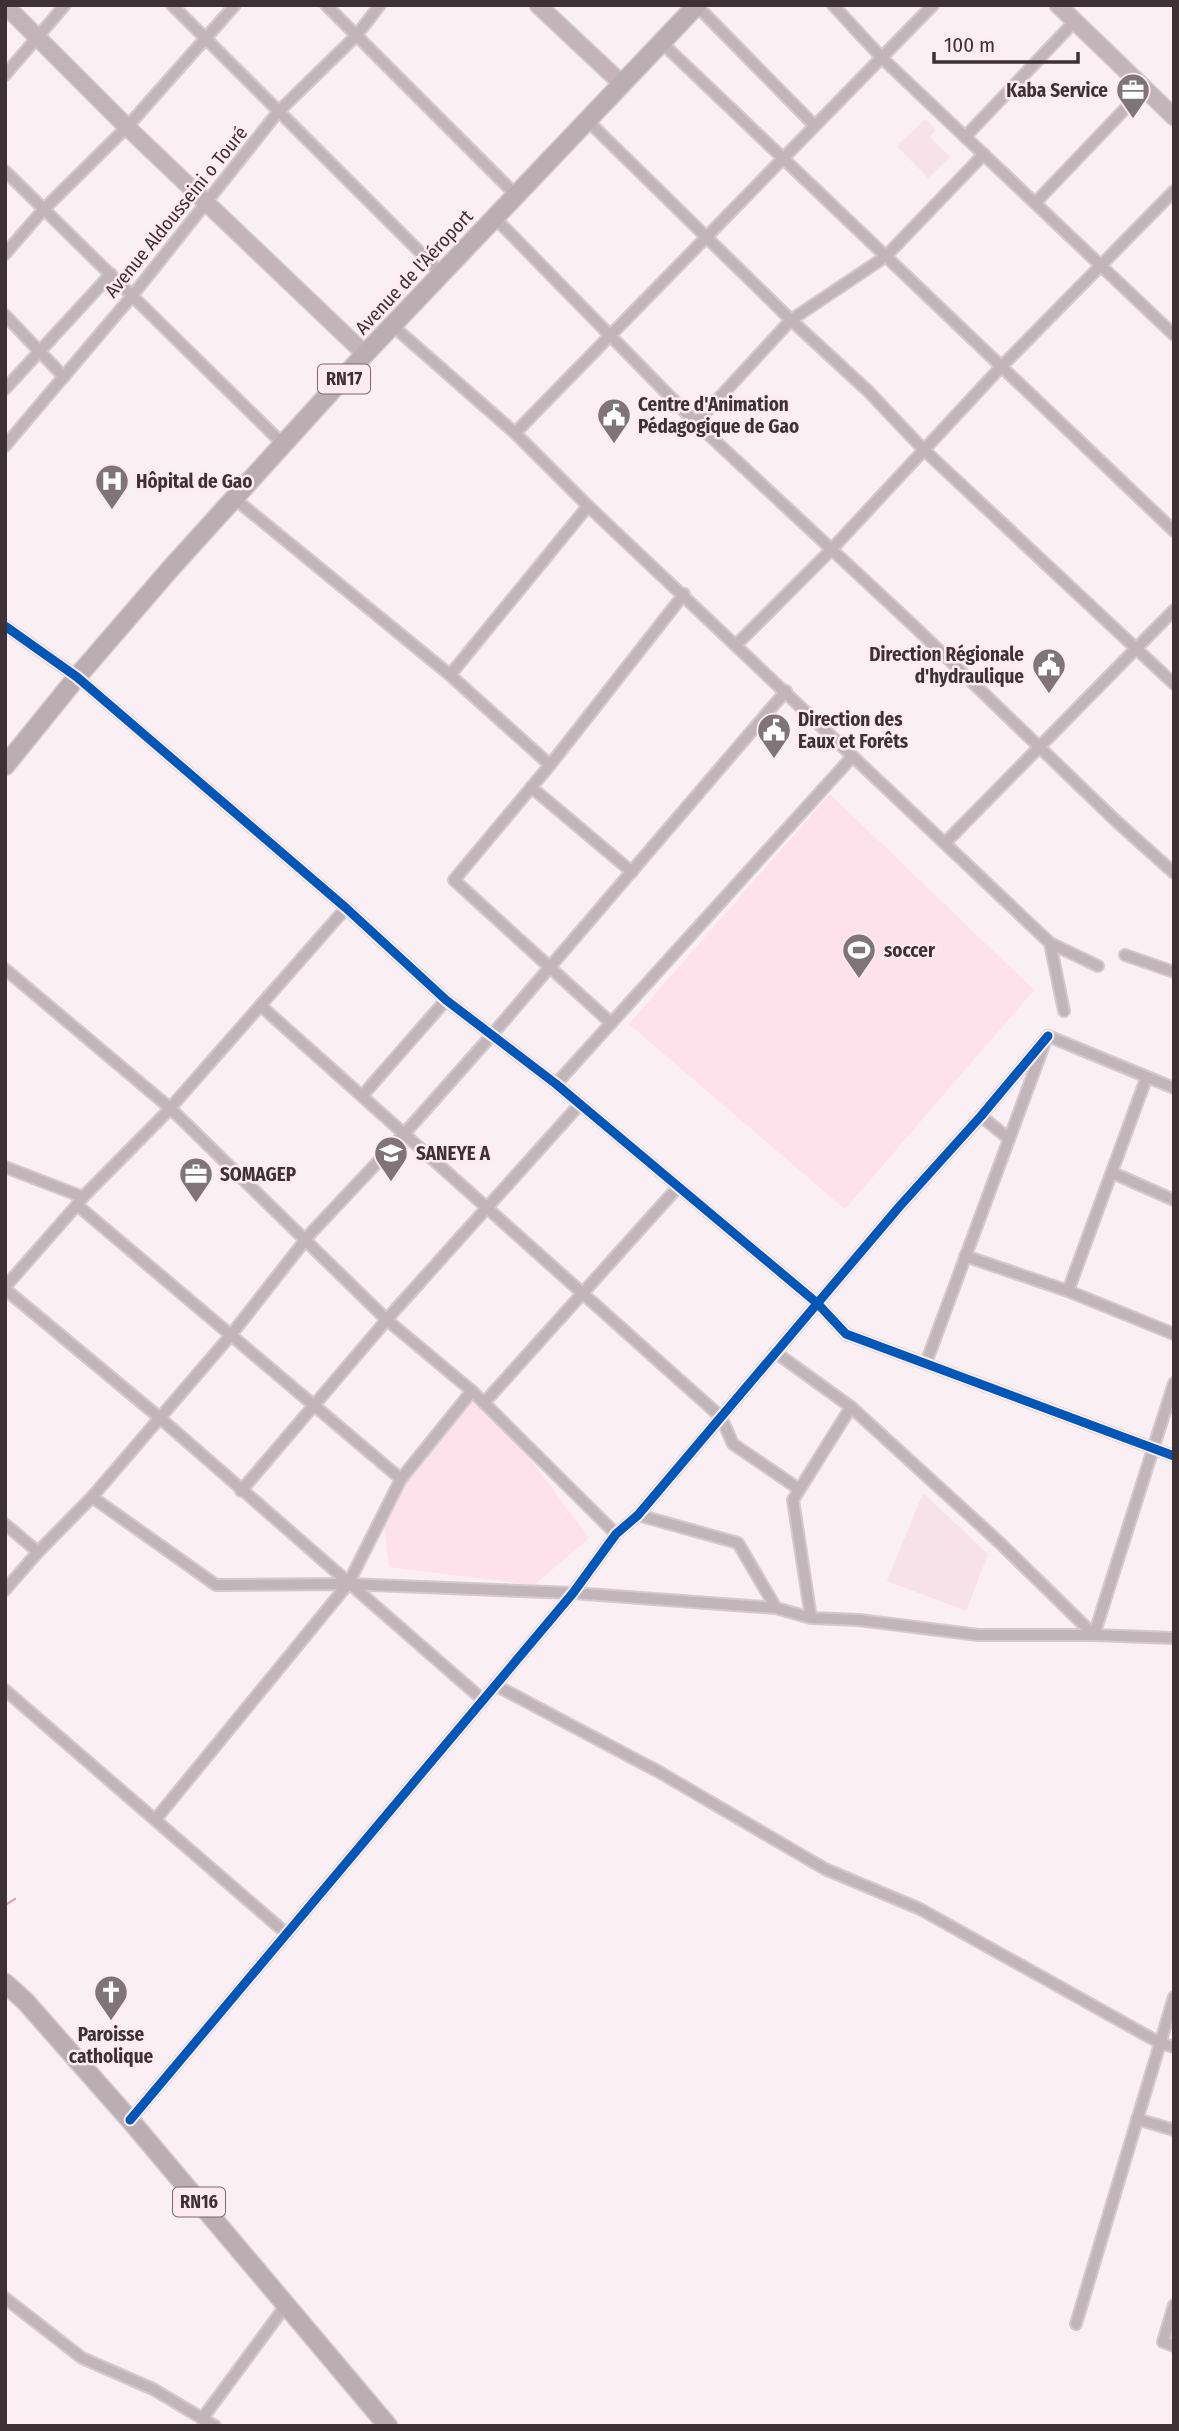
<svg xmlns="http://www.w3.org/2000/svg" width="1179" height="2431" viewBox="0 0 1179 2431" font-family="'Fira Sans Condensed',sans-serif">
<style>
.built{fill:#f8e2ea}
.green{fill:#fde1eb}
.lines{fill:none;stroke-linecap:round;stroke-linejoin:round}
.stream{stroke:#dea5bc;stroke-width:2.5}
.street-casing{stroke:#d3cace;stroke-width:14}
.secondary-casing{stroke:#d3cace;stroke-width:19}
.primary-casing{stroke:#d3cace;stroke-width:21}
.street{stroke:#c2b5ba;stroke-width:10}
.secondary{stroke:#c2b4b9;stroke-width:16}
.primary{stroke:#bbaeb2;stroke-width:18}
.cycleway-casing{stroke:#feebf2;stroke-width:13}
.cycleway{stroke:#0057b8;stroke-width:9}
.labels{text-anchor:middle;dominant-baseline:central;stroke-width:5;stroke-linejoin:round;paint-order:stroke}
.shield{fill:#feebf2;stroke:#77696e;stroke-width:2}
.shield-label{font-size:18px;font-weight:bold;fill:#3d3136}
.poi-label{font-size:19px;font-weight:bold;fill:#3d3136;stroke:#feebf2;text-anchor:start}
.street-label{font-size:19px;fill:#3d3136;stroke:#feebf2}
</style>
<rect width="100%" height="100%" fill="#faeff3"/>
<g class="built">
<polygon points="925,119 936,130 930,137 950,157 928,178 897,146"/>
<polygon points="923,1493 988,1554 966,1611 887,1581"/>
</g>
<g class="green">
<polygon points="830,794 1034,990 845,1209 629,1024"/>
<polygon points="472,1401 524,1451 589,1538 534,1585 389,1567 384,1528 406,1484"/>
</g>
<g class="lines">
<polyline class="stream" points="5,1905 15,1899"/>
<g class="street-casing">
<g id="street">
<polyline points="172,5 441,273"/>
<polyline points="326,5 516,195"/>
<polyline points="696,5 814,125"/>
<polyline points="833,5 882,58 1174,335"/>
<polyline points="661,42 1174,531"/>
<polyline points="5,75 65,5"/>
<polyline points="587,120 791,320 868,391 923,449 1174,684"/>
<polyline points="965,137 1075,21"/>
<polyline points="5,171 284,445"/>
<polyline points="1035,203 1144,89"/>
<polyline points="495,218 696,423 916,628 1115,820 1174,873"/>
<polyline points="5,254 43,210 127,127 235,5"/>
<polyline points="5,315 64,377"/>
<polyline points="393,326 515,433 588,506 1050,943 1098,966"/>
<polyline points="5,389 111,274"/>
<polyline points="696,423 791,320 885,257 984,154"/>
<polyline points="515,433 933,5"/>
<polyline points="5,446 132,296 278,112 356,36 380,5"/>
<polyline points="235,499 450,675 550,765"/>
<polyline points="5,626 77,677 346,908 446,1000 556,1084 817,1303 846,1334 1174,1456"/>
<polyline points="737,644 831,550 1000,368 1174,191"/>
<polyline points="450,675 588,506"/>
<polyline points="531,787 632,872"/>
<polyline points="945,843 1174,610"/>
<polyline points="1050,943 1064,1011"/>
<polyline points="1125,955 1174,972"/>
<polyline points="5,969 170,1108 387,1320 472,1391 616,1534"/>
<polyline points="261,1006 721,1417 733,1444 799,1489"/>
<polyline points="611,1023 454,880 550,765 684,594"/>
<polyline points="1048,1036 1174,1088"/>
<polyline points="556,1084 852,757"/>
<polyline points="362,1096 446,1000"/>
<polyline points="981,1116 1008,1138"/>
<polyline points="5,1167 83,1197 165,1114 346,908"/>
<polyline points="1113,1173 1174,1200"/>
<polyline points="83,1197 77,1205 401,1479"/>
<polyline points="965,1256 1068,1291 1174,1334"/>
<polyline points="5,1287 77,1205"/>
<polyline points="5,1289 160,1418 483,1700"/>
<polyline points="1068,1291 1146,1079"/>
<polyline points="775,1352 851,1407 1000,1543 1094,1635 1174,1383"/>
<polyline points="926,1363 1044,1045"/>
<polyline points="484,1403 678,1187"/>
<polyline points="241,1491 396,1309 580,1104"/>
<polyline points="92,1497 216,1585 348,1584 573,1593 776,1608 811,1618 859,1620 978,1635 1094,1635 1174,1638"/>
<polyline points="638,1515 738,1543 776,1608"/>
<polyline points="5,1524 38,1552"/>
<polyline points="5,1590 38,1552 92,1497 231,1335 310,1234 404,1134 491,1036 786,691"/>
<polyline points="811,1618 793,1500 851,1407"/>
<polyline points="495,1685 661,1773 825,1869 920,1909 1160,2043 1174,2047"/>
<polyline points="5,1690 287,1934"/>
<polyline points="155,1820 348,1584 401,1479 472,1391"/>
<polyline points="1137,2119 1174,2130"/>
<polyline points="130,2120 573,1593 616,1534 638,1515 899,1207 981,1116 1048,1036"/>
<polyline points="5,2298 82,2358 153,2389 215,2426"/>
<polyline points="1174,2305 1163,2342 1174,2346"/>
<polyline points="1076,2324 1174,1997"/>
<polyline points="202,2419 286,2305"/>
</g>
</g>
<g class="secondary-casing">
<g id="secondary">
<polyline points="5,5 127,127 365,354"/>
<polyline points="538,5 621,83"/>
<polyline points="1058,5 1174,117"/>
</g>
</g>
<g class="primary-casing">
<g id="primary">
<polyline points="5,766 77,677 171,568 365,354 697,5"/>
<polyline points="5,1983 25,2001 130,2120 388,2426"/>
</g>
</g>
<use href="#street" class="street"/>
<use href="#secondary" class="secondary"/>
<use href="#primary" class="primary"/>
<g class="cycleway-casing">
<g id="cycleway">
<polyline points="5,626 77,677 346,908 446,1000 556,1084 817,1303 846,1334 1174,1456"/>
<polyline points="130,2120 573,1593 616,1534 638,1515 899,1207 981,1116 1048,1036"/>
</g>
</g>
<use href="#cycleway" class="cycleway"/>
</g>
<defs>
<g id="office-pin" transform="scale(1.75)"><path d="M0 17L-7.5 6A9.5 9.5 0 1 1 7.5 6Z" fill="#7f7478" stroke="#feebf2"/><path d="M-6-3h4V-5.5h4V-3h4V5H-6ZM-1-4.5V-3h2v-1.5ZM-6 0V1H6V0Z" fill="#fff"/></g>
<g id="civic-pin" transform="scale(1.75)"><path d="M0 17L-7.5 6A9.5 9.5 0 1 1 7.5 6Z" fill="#7f7478" stroke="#feebf2"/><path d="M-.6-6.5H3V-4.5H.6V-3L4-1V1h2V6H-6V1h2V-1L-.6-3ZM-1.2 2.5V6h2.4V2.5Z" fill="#fff"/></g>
<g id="hospital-pin" transform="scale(1.75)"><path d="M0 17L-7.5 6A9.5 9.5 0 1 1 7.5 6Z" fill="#7f7478" stroke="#feebf2"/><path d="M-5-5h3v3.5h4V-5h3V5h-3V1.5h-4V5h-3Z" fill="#fff"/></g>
<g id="stadium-pin" transform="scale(1.75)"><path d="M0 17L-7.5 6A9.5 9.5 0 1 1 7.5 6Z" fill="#7f7478" stroke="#feebf2"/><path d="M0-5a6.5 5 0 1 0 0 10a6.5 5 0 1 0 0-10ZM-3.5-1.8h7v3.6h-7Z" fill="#fff"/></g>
<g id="school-pin" transform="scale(1.75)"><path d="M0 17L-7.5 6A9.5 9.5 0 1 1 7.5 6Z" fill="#7f7478" stroke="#feebf2"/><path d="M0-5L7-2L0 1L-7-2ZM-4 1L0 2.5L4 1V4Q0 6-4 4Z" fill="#fff"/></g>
<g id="church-pin" transform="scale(1.75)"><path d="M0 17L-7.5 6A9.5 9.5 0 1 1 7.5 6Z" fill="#7f7478" stroke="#feebf2"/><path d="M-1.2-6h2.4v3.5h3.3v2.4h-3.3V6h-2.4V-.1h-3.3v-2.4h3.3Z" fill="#fff"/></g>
</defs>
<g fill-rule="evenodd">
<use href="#office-pin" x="1133" y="90"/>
<use href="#civic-pin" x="614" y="415"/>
<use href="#hospital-pin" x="112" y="481"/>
<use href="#civic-pin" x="1049" y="665"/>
<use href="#civic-pin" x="774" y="730"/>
<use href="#stadium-pin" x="859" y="950"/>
<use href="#school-pin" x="391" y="1153"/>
<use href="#office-pin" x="196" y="1174"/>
<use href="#church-pin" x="111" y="1992"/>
</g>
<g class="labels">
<g class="shield">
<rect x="318" y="364.5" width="52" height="29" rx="5"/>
<rect x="173" y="2187.5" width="52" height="29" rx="5"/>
</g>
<g class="shield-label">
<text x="344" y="379">RN17</text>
<text x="199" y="2202">RN16</text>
</g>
<g class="poi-label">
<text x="1108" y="90" text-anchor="end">Kaba Service</text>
<text x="638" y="404">Centre d'Animation<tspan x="638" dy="22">Pédagogique de Gao</tspan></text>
<text x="136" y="481">Hôpital de Gao</text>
<text x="1024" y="654" text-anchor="end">Direction Régionale<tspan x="1024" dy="22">d'hydraulique</tspan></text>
<text x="798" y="719">Direction des<tspan x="798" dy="22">Eaux et Forêts</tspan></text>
<text x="884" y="950">soccer</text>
<text x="416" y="1153">SANEYE A</text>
<text x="220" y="1174">SOMAGEP</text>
<text x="111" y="2034" text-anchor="middle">Paroisse<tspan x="111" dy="22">catholique</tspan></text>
</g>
<g class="street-label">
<text transform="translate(176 212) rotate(-51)">Avenue Aldousseini o Touré</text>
<text transform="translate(414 272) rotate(-47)">Avenue de l'Aéroport</text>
</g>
</g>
<rect width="1179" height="2431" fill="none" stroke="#3d3136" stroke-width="14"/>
<path d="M934 52v10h144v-10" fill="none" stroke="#3d3136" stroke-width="3.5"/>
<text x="944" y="52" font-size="21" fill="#3d3136" stroke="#feebf2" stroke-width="5" paint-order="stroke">100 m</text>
</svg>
